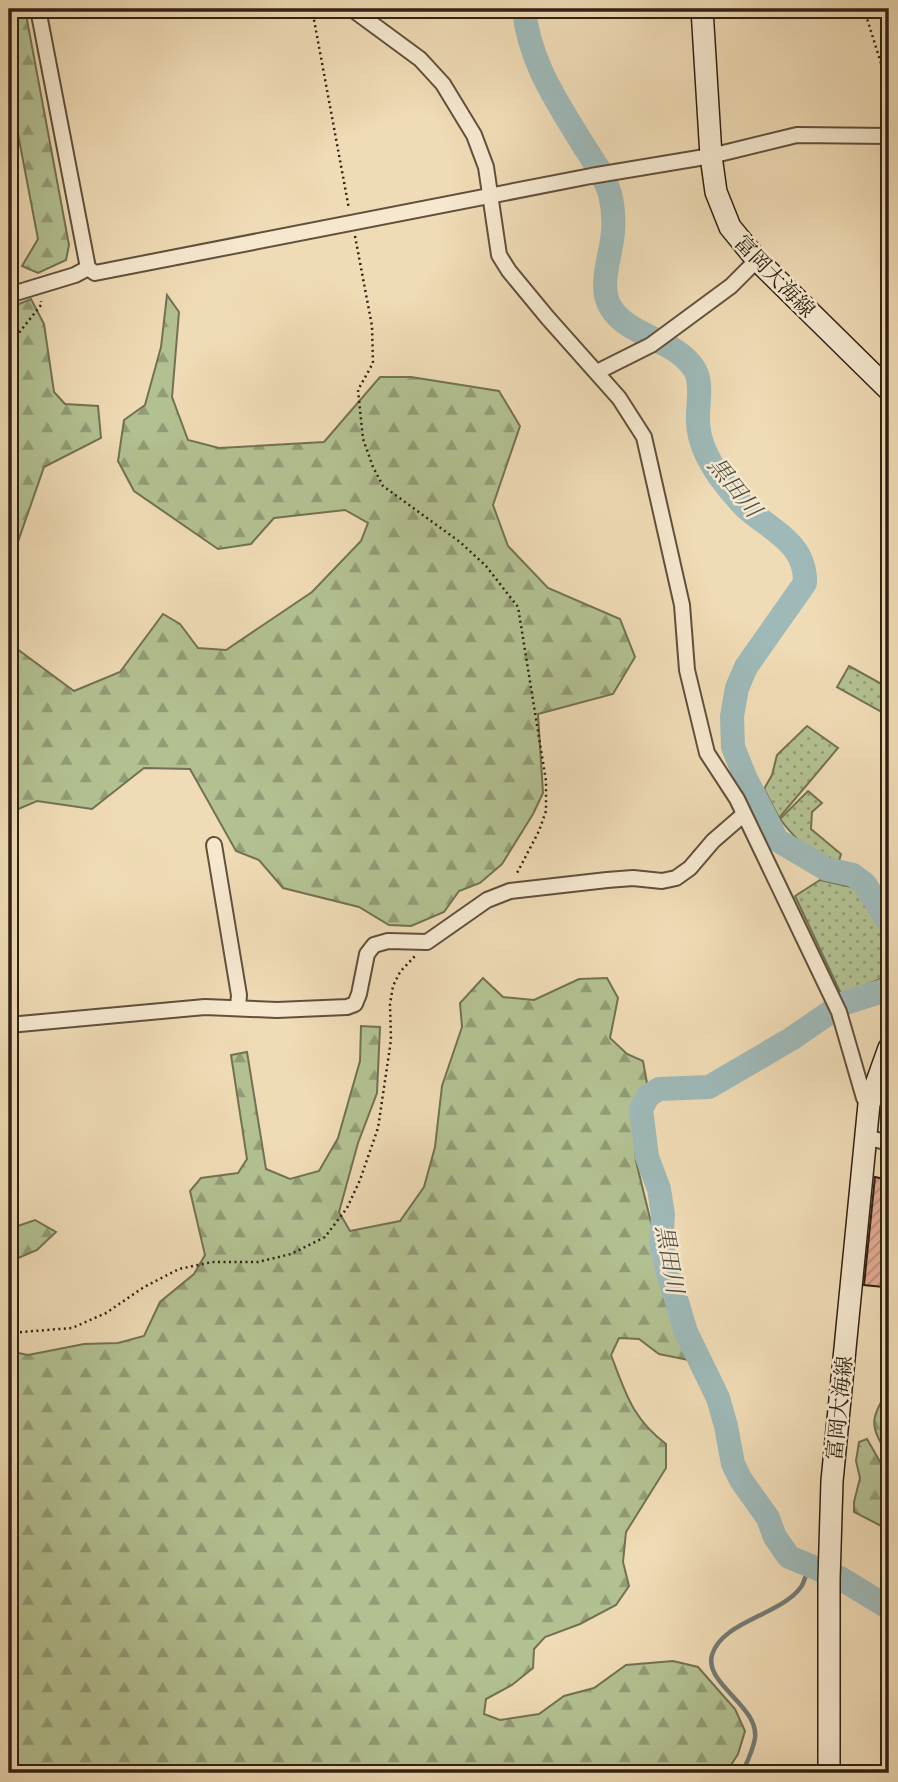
<svg xmlns="http://www.w3.org/2000/svg" width="898" height="1782" viewBox="0 0 898 1782" font-family="'Libre Caslon Text','Noto Serif JP',serif">
<style>
.forest{fill:url(#forest-firs);stroke:#727252;stroke-width:2}
.park{fill:url(#park-dots);stroke:#727252;stroke-width:2}
.lines{fill:none;stroke-linecap:round;stroke-linejoin:round}
.stream{stroke:#727d76;stroke-width:4.5}
.river{stroke:#9eb9b8;stroke-width:24}
.building{fill:url(#building-hatch);stroke:#302213;stroke-width:2}
.minor-casing{stroke:#60503c;stroke-width:18}
.secondary-casing{stroke:#302213;stroke-width:24}
.path{stroke:#302213;stroke-width:2.5;stroke-dasharray:2 3.5;stroke-linecap:butt}
.minor{stroke:#f5e8cf;stroke-width:14}
.secondary{stroke:#f5e8cf;stroke-width:21}
.labels{text-anchor:middle;dominant-baseline:central;stroke-width:5;stroke-linejoin:round;paint-order:stroke}
.street-label{font-size:21px;fill:#302213;stroke:#f5e8cf}
.water-label{font-size:23px;font-style:italic;fill:#514f45;stroke:#f5e8cf}
</style>
<defs>
<pattern id="forest-firs" width="22" height="20" patternUnits="userSpaceOnUse" patternTransform="scale(1.75)"><rect width="22" height="20" fill="#b3c192"/><path d="M5 1l3.5 6h-7zM16 11l3.5 6h-7z" fill="#929c76"/></pattern>
<pattern id="park-dots" width="8" height="8" patternUnits="userSpaceOnUse" patternTransform="scale(1.75)"><rect width="8" height="8" fill="#b3c192"/><path d="M2 2h.1M6 6h.1" fill="none" stroke="#929c76" stroke-width="1.8" stroke-linecap="round"/></pattern>
<pattern id="building-hatch" width="6" height="6" patternUnits="userSpaceOnUse" patternTransform="scale(1.75)"><rect width="6" height="6" fill="#e6ad96"/><path d="M-1 1l2-2M0 6l6-6M5 7l2-2" fill="none" stroke="#bb8c79"/></pattern>
</defs>
<rect width="100%" height="100%" fill="#efdbb5"/>
<filter id="stains"><feTurbulence type="fractalNoise" baseFrequency=".00286" numOctaves="4"/><feColorMatrix values="0 0 0 0 .2 0 0 0 0 .09 0 0 0 0 .02 0 0 0 .5 -.17"/></filter>
<radialGradient id="worn" r=".72"><stop offset=".6" stop-color="#630" stop-opacity="0"/><stop offset="1" stop-color="#630" stop-opacity=".3"/></radialGradient>
<g class="forest">
<polygon points="9,9 25,9 69,245 66,260 38,273 22,266 38,239 9,87"/>
<polygon points="167,295 179,312 172,397 188,440 219,448 324,442 380,377 411,377 499,391 520,426 493,505 508,546 548,588 620,619 635,657 613,694 538,714 543,793 533,814 502,864 480,883 459,891 444,912 411,926 389,925 359,907 283,888 259,860 236,851 190,769 144,768 92,809 37,801 9,813 9,643 74,691 120,672 163,614 180,624 198,648 226,650 312,592 361,541 368,523 345,510 274,518 251,544 218,549 134,491 118,461 124,420 145,405 161,347"/>
<polygon points="31,299 44,324 54,392 65,404 98,406 101,438 44,467 14,553 9,562 9,308"/>
<path d="M483,978L503,997L534,1000L579,979L607,978L618,998L610,1038L627,1054L643,1061L647,1083L633,1111L636,1161L674,1317L693,1361L659,1354L639,1339L619,1338L611,1355C626,1394 632,1418 666,1444V1468L626,1532L623,1562L629,1586L616,1605L580,1624L545,1637L534,1649L533,1668L512,1685L486,1699L484,1714L500,1720L539,1714L564,1696L594,1688L626,1665L673,1661L698,1667L735,1709L745,1731L738,1754L726,1773H9V1351L28,1355L84,1344L118,1343L144,1336L160,1302L194,1274L205,1255L190,1191L201,1178L238,1173L247,1159L231,1055L247,1052L266,1169L290,1179L319,1171L338,1138L360,1061L361,1026L380,1027L377,1093L358,1143L339,1212L350,1231L400,1221L424,1187L435,1147L442,1086L462,1027L460,1003Z"/>
<polygon points="35,1220 56,1232 37,1250 9,1262 9,1229"/>
<path d="M889,1388V1455L888,1456C869,1423 870,1421 889,1388Z"/>
<polygon points="867,1439 883,1467 889,1466 889,1530 854,1512 854,1502 860,1478 856,1461 859,1442"/>
</g>
<g class="park">
<polygon points="849,666 889,688 889,716 837,687"/>
<polygon points="807,726 838,748 779,818 764,789 772,775 777,755"/>
<path d="M808,791L822,803L812,812L811,829L841,854L839,861C812,857 796,840 780,819Z"/>
<polygon points="820,880 856,888 869,903 889,940 889,975 842,996 795,896"/>
</g>
<g class="lines">
<path class="stream" d="M742,1773C747,1762 753,1751 755,1738C759,1706 704,1684 712,1655C722,1621 781,1615 801,1587C805,1581 806,1574 808,1567"/>
<g class="river">
<path d="M524,9C529,61 556,100 582,143C592,159 605,176 610,194C613,206 614,218 613,231C612,255 597,286 611,308C629,337 676,339 695,370C703,384 697,407 698,422C699,443 708,459 719,476C727,487 736,498 746,508C772,531 806,543 805,583L746,667L737,688L732,716L733,747L745,777L777,840L826,869L853,875L865,884L889,923"/>
<polyline points="889,989 842,1004 791,1039 709,1087 659,1089 648,1096 641,1109 647,1157 659,1189 663,1215 661,1243 668,1272 686,1332 718,1398 726,1426 733,1464 741,1480 768,1518 775,1537 789,1557 840,1578 889,1608"/>
</g>
</g>
<polygon class="building" points="875,1177 889,1180 889,1249 883,1287 864,1285"/>
<g class="lines">
<g class="minor-casing">
<g id="minor">
<polyline points="38,9 88,268 95,273 591,176 711,156 797,135 889,136"/>
<polyline points="352,9 420,59 443,84 474,135 486,167 499,255 509,271 547,317 619,398 644,437 682,605 687,670 707,753 737,799 839,1012 864,1098 869,1104"/>
<polyline points="9,295 75,275 88,268"/>
<polyline points="597,372 651,345 731,286 757,260"/>
<polyline points="214,845 239,995 238,1007"/>
<polyline points="9,1025 205,1007 277,1010 347,1007 355,1004 359,994 367,954 374,945 388,941 427,942 487,900 510,891 607,880 633,878 662,881 676,878 690,868 713,841 743,815"/>
<polyline points="866,1137 889,1143"/>
</g>
</g>
<g class="secondary-casing">
<g id="secondary">
<polyline points="702,9 711,156 716,192 730,227 757,260 889,390"/>
<polyline points="829,1773 829,1580 832,1481 869,1104 889,1048"/>
</g>
</g>
<g class="path">
<polyline points="312,9 349,209"/>
<polyline points="864,9 889,89"/>
<polyline points="355,236 372,326 373,363 358,390 363,439 373,467 383,486 460,542 486,566 518,607 546,781 546,811 539,831 516,875"/>
<polyline points="9,358 18,334 41,305 41,301"/>
<polyline points="9,1333 72,1328 106,1313 144,1287 179,1269 212,1262 258,1262 291,1254 325,1237 347,1208 360,1180 378,1128 391,1040 390,1004 393,986 400,972 415,956"/>
</g>
<use href="#minor" class="minor"/>
<use href="#secondary" class="secondary"/>
</g>
<g class="labels">
<g class="street-label">
<text transform="translate(775 276) rotate(46)">富岡大海線</text>
<text transform="translate(839 1408) rotate(-84)">富岡大海線</text>
</g>
<g class="water-label">
<text transform="translate(735 487) rotate(51)">黒田川</text>
<text transform="translate(670 1259) rotate(80)">黒田川</text>
</g>
</g>
<rect width="898" height="1782" fill="none" stroke="#efdbb5" stroke-width="35"/>
<rect x="10" y="10" width="877" height="1761" fill="none" stroke="#302213" stroke-width="3.5"/>
<rect x="18" y="18" width="863" height="1747" fill="none" stroke="#302213" stroke-width="2"/>
<rect width="100%" height="100%" filter="url(#stains)"/>
<rect width="100%" height="100%" fill="url(#worn)"/>
</svg>
